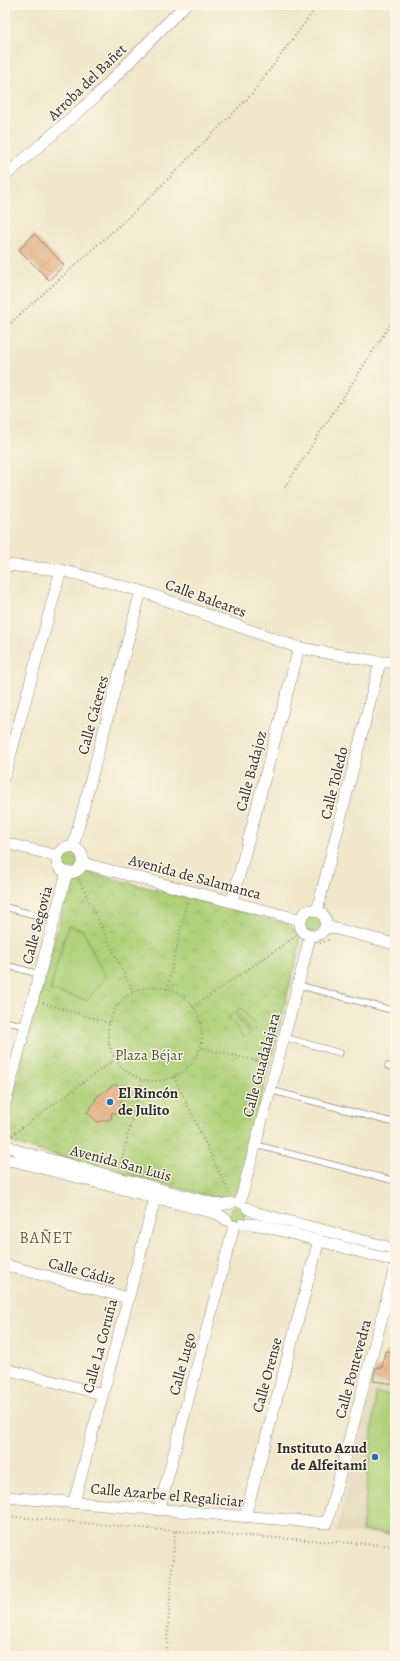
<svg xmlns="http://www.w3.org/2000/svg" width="400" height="1661" viewBox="0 0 400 1661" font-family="Alegreya,serif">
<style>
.built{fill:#e0d7b7}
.park{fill:url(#park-crowns);stroke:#6d7e52}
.garden{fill:#afd179;stroke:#6d7e52}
.building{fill:url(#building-hatch)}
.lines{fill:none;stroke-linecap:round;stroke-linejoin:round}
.lane-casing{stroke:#8e897a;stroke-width:7}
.street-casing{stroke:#8e897a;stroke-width:12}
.path{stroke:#8e897a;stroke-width:2;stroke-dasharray:1 3;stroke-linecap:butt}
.lane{stroke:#fff;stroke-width:5.5}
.street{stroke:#fff;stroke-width:11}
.poi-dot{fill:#1f6fb2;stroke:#fcf5e5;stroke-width:1.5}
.labels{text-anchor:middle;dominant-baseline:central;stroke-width:3;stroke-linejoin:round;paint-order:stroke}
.street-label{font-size:15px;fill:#2b2b2b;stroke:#fcf5e5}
.park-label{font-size:15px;fill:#4c543e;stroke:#fcf5e5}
.poi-label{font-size:15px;font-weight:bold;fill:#2b2b2b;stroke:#fcf5e5;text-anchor:start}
.neighbourhood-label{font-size:16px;letter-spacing:1px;fill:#6d5b4b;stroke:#fcf5e5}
</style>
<defs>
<pattern id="park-crowns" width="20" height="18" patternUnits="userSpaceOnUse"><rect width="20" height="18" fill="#afd179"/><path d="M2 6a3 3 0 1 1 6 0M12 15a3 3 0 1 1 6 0" fill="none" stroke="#97b469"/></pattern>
<pattern id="building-hatch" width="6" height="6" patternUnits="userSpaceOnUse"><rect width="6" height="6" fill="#e7b387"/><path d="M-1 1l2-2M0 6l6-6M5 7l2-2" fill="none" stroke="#c69a75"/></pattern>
</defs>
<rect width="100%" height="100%" fill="#fcf5e5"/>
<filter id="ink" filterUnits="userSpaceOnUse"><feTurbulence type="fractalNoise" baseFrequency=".025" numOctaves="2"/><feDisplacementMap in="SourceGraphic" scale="8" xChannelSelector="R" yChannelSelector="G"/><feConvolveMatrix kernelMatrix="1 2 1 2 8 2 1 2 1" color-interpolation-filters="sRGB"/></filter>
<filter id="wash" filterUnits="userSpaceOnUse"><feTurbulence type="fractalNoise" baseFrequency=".012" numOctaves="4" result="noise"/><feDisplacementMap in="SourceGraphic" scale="16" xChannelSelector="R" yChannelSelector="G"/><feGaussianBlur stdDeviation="0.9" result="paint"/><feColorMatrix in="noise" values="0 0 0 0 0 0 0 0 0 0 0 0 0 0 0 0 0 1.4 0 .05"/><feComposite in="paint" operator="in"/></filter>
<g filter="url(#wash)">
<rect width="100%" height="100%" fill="#f0e7ca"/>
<polygon class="built" points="376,1367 395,1369 395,1536 336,1532"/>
<g class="park">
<circle cx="70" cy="860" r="9"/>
<polygon points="87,872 288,924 299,934 300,944 238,1190 232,1198 223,1200 18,1145 6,1139 5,1127 70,883 76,875"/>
<circle cx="313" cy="923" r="9"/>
<circle cx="237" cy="1214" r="8"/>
</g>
<g class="garden">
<polygon points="68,926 83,930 105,978 87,1000 50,990"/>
<polygon points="241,1008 257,1030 252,1033 236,1011"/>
<polygon points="234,1013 250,1034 244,1038 228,1017"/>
<polygon points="376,1393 395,1395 395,1534 362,1531"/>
</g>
<g id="blocks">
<g class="building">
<polygon points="34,234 64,265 49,280 19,250"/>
<polygon points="115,1084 124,1090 118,1114 112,1112 111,1119 98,1122 87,1113 96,1100 95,1098"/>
<polygon points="385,1351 395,1352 395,1384 373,1381 376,1367 382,1368"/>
</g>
</g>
</g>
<g filter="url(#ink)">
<use href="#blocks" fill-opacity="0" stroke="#8e897a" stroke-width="1"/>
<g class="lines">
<g class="lane-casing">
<g id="lane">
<polyline points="5,907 54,920"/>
<polyline points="5,965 39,974"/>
<polyline points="298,985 395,1011"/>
<polyline points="5,1021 25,1026"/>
<polyline points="284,1037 340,1053"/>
<polyline points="388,1066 395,1067"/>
<polyline points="270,1090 395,1123"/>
<polyline points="256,1145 395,1181"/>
</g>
</g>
<g class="street-casing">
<g id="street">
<polyline points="5,176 94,98 185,5"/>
<polyline points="5,565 61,570 141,591 299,648 380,662 395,662"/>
<polyline points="5,775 61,570"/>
<polyline points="5,843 58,856"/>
<polyline points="73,847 141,591"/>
<circle cx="70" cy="860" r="13"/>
<polyline points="82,863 301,920"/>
<polyline points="232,902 299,648"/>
<circle cx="313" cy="923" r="13"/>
<polyline points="317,911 380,662"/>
<polyline points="325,926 395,944"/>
<polyline points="5,1103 67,872"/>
<polyline points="5,1144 18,1151 219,1205 231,1203"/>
<polyline points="5,1160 15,1161 218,1214 227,1220"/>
<polyline points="240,1202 298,985 310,936"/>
<polyline points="247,1208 257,1213 395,1249"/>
<polyline points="243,1224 253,1224 264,1226 395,1261"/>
<polyline points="5,1265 128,1298"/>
<polyline points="5,1369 102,1394"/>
<polyline points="5,1497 327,1523 395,1268"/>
<polyline points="74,1502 155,1198"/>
<polyline points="159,1510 234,1226"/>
<polyline points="245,1517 319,1240"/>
</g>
</g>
<g class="path">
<polyline points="5,328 142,205 251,95 318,5"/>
<polyline points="285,487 395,317"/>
<polyline points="77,876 133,992"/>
<polyline points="320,943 331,939"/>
<circle cx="155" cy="1034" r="47"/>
<polyline points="167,989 187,902"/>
<polyline points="43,1003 109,1023"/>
<polyline points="193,1007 299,934"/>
<polyline points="201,1048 266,1063"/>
<polyline points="174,1077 229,1193"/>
<polyline points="12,1135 115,1059"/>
<polyline points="120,1167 142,1080"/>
<polyline points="5,1516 175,1531 395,1546"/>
<polyline points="166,1656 175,1531"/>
</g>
<use href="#lane" class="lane"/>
<use href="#street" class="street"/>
</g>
</g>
<g class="poi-dot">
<circle cx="110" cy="1102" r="4"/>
<circle cx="375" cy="1457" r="4"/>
</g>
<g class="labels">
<g class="street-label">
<text transform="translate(87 82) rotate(-44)">Arroba del Bañet</text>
<text transform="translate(206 598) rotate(20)">Calle Baleares</text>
<text transform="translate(93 715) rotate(-75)">Calle Cáceres</text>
<text transform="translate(251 771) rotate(-75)">Calle Badajoz</text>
<text transform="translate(334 783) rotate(-76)">Calle Toledo</text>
<text transform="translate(195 877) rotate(15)">Avenida de Salamanca</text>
<text transform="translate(37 925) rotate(-75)">Calle Segovia</text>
<text transform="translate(261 1065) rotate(-75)">Calle Guadalajara</text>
<text transform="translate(121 1163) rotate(15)">Avenida San Luis</text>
<text transform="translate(82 1271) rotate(15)">Calle Cádiz</text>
<text transform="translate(100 1346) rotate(-75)">Calle La Coruña</text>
<text transform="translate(182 1364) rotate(-75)">Calle Lugo</text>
<text transform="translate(353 1369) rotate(-75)">Calle Pontevedra</text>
<text transform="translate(267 1375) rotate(-75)">Calle Orense</text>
<text transform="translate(167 1495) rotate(5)">Calle Azarbe el Regaliciar</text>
</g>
<g class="park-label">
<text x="149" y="1055">Plaza Béjar</text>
</g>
<g class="poi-label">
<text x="118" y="1093">El Rincón<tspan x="118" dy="17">de Julito</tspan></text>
<text x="367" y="1448" text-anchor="end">Instituto Azud<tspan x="367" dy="17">de Alfeitamí</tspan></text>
</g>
<g class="neighbourhood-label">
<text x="46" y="1238">BAÑET</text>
</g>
</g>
<rect width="400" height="1661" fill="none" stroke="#fcf5e5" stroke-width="20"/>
</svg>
